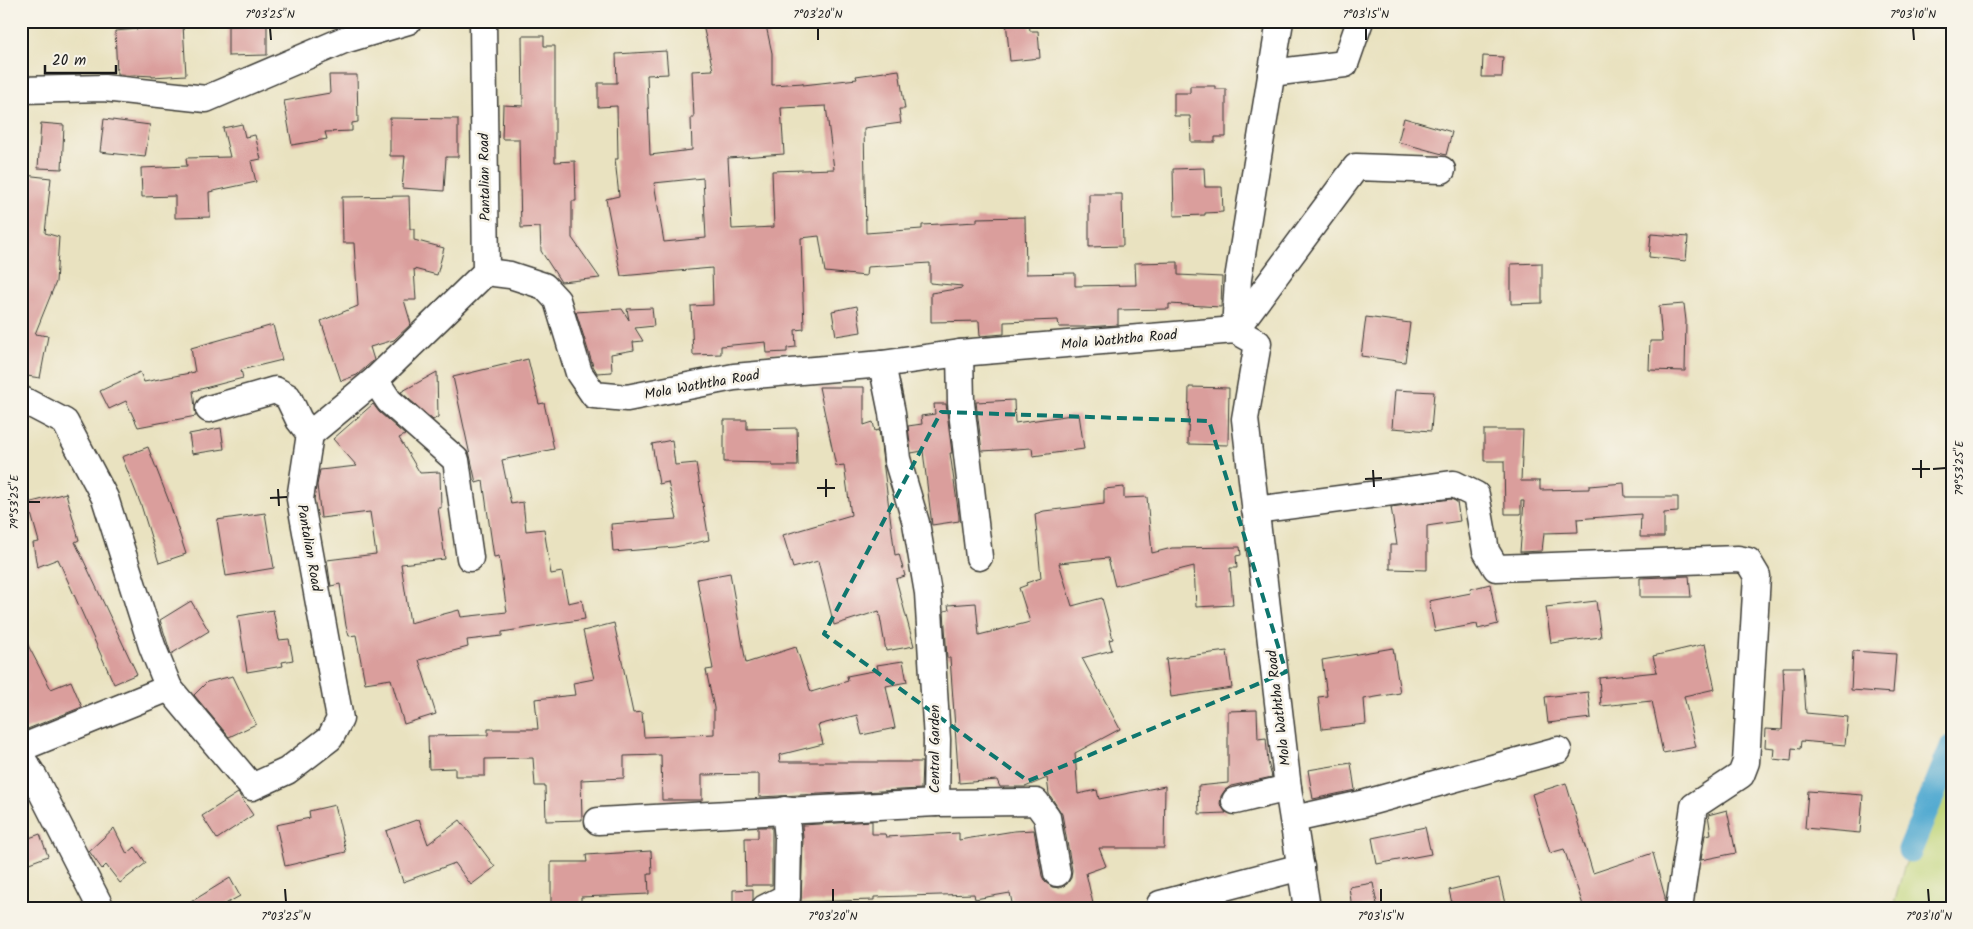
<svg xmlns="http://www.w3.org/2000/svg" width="1973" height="929" viewBox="0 0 1973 929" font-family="Kalam,sans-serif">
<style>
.green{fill:#c0d579;stroke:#6e784a}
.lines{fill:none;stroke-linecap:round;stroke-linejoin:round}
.canal{stroke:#55abd1;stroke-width:25}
.building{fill:#da9e9c;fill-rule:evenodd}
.street-casing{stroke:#3b3a35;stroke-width:29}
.street{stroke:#fff;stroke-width:26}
.marked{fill:none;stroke:#0f766e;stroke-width:4;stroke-dasharray:10 6;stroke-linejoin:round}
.ticks{fill:none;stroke:#1c1c1c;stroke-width:2}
.labels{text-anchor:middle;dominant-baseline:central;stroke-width:5;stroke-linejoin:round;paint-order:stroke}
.street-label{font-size:14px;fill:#1c1c1c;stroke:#f7f3e8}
.neatline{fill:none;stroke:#1c1c1c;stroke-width:2}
.ticks-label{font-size:12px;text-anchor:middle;fill:#1c1c1c}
</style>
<rect width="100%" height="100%" fill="#f7f3e8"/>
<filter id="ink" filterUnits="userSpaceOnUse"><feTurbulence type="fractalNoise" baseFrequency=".02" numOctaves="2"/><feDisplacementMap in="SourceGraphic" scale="10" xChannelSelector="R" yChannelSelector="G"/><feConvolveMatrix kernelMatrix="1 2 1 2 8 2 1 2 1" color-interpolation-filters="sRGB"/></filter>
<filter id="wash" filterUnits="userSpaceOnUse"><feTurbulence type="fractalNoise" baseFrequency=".0096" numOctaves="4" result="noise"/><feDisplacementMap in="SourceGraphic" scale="20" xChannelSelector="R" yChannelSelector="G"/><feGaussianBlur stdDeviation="1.12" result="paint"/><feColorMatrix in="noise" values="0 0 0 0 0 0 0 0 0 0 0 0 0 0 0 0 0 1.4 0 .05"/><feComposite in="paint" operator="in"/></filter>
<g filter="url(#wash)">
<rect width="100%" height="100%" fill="#e9e2c0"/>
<polygon class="green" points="1952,770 1952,908 1893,908 1904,867"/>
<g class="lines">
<polyline class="canal" points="1910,850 1952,747"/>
</g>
<g id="blocks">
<g class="building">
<path d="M702,21H765L772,53V85L803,83V85L857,79L856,76L899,70L905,109H899L901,123L864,128L866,233L922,229V225L977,222V218L1025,217L1026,274L1075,273V286L1136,285L1135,263L1178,262V275L1222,277L1221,307L1169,304V309L1118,310V325L1086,327H1059L1058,320L1004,322V334L980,336L979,321L931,322V293L962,288V286L930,283V263L867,267L866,276L825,272L819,236L801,238L804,329L795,330L796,347L787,348V352L767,353L766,342L721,346V354L693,355L691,306L713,305L712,268L621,276L606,199L619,196L615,159H618L617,106L598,107V83H617L616,54L666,51L668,74L647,75L650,155L692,150L691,118H694L692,71L713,70ZM826,106L834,169L772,171L774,227L732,229L728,158L784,154L781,108ZM703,178L706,238L664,242L654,183Z"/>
<polygon points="1006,21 1029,21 1030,31 1038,31 1040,58 1010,61"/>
<polygon points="183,25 186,75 152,77 152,76 117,74 115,31"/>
<polygon points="267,25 267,55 228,56 228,26"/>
<polygon points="522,36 544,36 544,46 555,46 555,162 575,161 576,201 572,201 572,238 600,278 561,282 541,251 540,227 521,228 519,139 502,139 503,105 523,106"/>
<polygon points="1483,56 1503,57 1502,77 1482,77"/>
<polygon points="329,75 357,75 358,122 352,123 352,131 325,132 327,139 292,145 284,101 330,93"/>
<polygon points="1190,86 1215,86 1215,89 1226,89 1226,137 1215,137 1215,142 1191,142 1190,116 1174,116 1174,93 1190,93"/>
<polygon points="390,118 458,119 458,157 446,157 444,191 402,188 405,156 390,156"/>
<polygon points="1404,118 1452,132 1446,155 1398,142"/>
<polygon points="104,119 150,125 145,157 100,152"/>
<polygon points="41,123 64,125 62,169 38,168"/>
<polygon points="242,124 245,137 255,135 261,159 251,161 256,182 209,192 210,217 175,218 175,196 142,197 141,168 187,166 186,158 230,157 223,128"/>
<polygon points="1204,168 1205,187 1222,187 1223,212 1205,213 1205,215 1174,216 1173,169"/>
<polygon points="24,175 51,178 45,233 59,237 56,282 35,334 48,336 40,378 21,375 21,201"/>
<polygon points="1089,194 1122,194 1123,246 1089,247"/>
<polygon points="409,196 410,229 414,229 414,240 444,248 437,275 414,269 416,300 404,300 411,324 394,340 370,347 374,360 357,375 341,381 321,321 358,306 354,243 343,243 342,197"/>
<polygon points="1651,234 1688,237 1686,261 1649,257"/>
<polygon points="1542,263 1542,303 1511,304 1511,264"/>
<polygon points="1684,304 1686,321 1685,371 1649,370 1650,341 1662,341 1659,306"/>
<polygon points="857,306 861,332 836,336 832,311"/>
<polygon points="652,308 654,326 635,328 643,341 633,342 634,350 611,354 612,372 597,373 593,366 576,312 622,309 629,320 627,309"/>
<polygon points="1366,317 1410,323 1405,362 1361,356"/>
<polygon points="273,325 282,360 241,370 243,378 193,391 196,416 138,427 126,401 109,409 100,391 140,372 144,382 195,372 191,348"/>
<polygon points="528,359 539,404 544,403 554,449 502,460 511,504 523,502 526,531 544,529 551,574 562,572 568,603 582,600 585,619 502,632 502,636 467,640 468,647 419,660 436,714 404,724 391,679 365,683 356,635 349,636 346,626 340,584 331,586 330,581 327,560 376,554 370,512 321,518 317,485 320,470 357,466 333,439 373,404 379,412 405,435 399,438 420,473 440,472 441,508 438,508 445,559 401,564 410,623 459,610 461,617 507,612 499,556 494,557 483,481 476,483 453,377"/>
<polygon points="437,372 438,417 433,420 401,392"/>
<polygon points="819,387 864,387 864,425 873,422 875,431 879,430 895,555 899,554 905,576 896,579 914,646 886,651 879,611 834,625 818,561 793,568 783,535 851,515 844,465 836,466"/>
<polygon points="1189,387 1229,388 1228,445 1188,444"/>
<polygon points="1395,390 1434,392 1431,431 1392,428"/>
<polygon points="1014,400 1015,423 1079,414 1084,449 1033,456 1032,448 982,451 976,402"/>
<polygon points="934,404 946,404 952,453 950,453 959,516 959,521 932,525 923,451 911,453 908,426 922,424 921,416 935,414"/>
<polygon points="724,420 747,420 747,429 797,428 798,466 772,466 772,463 724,462"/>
<polygon points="221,428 224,449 192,454 189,434"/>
<polygon points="1484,430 1523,430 1521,481 1540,481 1540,490 1589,489 1589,486 1624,483 1625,497 1678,497 1678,512 1664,513 1664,537 1640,537 1641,514 1577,519 1578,532 1544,533 1542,551 1520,552 1524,501 1521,501 1521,514 1505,514 1504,461 1484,461"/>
<polygon points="672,440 675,465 696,463 709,540 675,547 613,552 611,524 677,519 668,482 659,484 652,444"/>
<polygon points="148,447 170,504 186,554 159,563 141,505 122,457"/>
<polygon points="1124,487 1124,498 1147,497 1152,553 1172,548 1240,547 1241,555 1236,556 1237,568 1230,568 1233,605 1196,607 1194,566 1115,586 1108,558 1059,563 1072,606 1102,598 1113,639 1109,640 1112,650 1082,658 1120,729 1075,753 1078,794 1097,790 1099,799 1165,786 1164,848 1099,848 1106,866 1086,873 1094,908 1013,908 1010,893 975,899 974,894 874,897 874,900 801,902 803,838 802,825 872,821 872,834 885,834 886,837 959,833 959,840 1014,831 1034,830 1042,876 1045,882 1052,887 1060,888 1067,884 1071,878 1072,870 1062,814 1049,794 1047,778 1025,787 1000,787 997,780 959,783 950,658 947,658 944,611 949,610 948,605 976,603 979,635 1030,622 1019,588 1027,585 1026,583 1041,578 1035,514 1044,511 1104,504 1104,489"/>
<polygon points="66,493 79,540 75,542 137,674 114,684 58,559 37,567 33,543 39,542 28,503"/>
<polygon points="1451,499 1457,502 1460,521 1427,526 1427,570 1390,569 1390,545 1397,545 1391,507"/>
<polygon points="265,513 274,568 226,576 217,520"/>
<polygon points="730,573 746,663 796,647 811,692 848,681 847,676 878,670 877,665 903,661 907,682 886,686 895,728 862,735 857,715 818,725 823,744 779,755 780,762 922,762 921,789 759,797 759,774 702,775 702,800 662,800 661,755 624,756 624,778 581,780 582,820 546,821 545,786 535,786 533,758 485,759 485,776 455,776 455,768 429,769 428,736 488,735 488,729 538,729 535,699 575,695 573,683 594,679 583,631 614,623 633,713 642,712 644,737 714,734 714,708 706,670 713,669 697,579"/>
<polygon points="1689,576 1691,597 1640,597 1640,578"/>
<polygon points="1490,584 1498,624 1478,629 1477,624 1435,632 1429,601 1471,593 1470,589"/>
<polygon points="191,601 209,631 171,654 160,620"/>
<polygon points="1596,601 1601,637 1551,643 1546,607"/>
<polygon points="273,610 279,640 289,639 293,660 282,662 283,666 247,672 238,616"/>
<polygon points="21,632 51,689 71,681 82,707 25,730 21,722"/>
<polygon points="1705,644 1715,689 1684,696 1696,747 1663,753 1652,701 1601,706 1599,678 1657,672 1653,656"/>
<polygon points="1393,648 1400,693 1364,699 1366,724 1322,729 1318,697 1327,696 1322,660"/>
<polygon points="1227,651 1232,688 1171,697 1166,659"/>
<polygon points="1853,651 1896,654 1893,693 1851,690"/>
<polygon points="1783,667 1803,667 1806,713 1848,717 1845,745 1801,741 1800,749 1792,748 1791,761 1773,759 1774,748 1765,747 1766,729 1782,730 1784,689"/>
<polygon points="233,676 256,724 229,737 194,695 207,682"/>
<polygon points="1588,692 1591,718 1548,723 1545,697"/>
<polygon points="1257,710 1258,739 1266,738 1268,762 1272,777 1231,786 1225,790 1221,796 1220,804 1226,813 1199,814 1198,786 1228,783 1228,711"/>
<polygon points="1351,763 1355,790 1313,799 1308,770"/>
<polygon points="1566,783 1593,873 1653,853 1665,897 1664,908 1618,908 1617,901 1597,908 1584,908 1564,849 1550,853 1532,794"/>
<polygon points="1808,791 1863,795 1860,833 1805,828"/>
<polygon points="238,793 253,815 217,839 202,816"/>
<polygon points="335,805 346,852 285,866 276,825 310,818 309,811"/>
<polygon points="1727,810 1736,853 1701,860 1705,835 1711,834 1708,815"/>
<polygon points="419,819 428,844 460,820 495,867 471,885 455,863 403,882 386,831"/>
<polygon points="758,827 772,827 772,885 746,885 745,838 758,838"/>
<polygon points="1425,827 1431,854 1377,864 1372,838"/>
<polygon points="114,828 127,854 135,847 146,863 120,883 106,865 102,869 89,851"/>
<polygon points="40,834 48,856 21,866 21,841"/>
<polygon points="651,851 652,874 648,874 649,894 581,897 581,908 551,908 551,862 587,862 586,855"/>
<polygon points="230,878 240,896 218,908 181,908"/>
<polygon points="1499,878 1506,908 1453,908 1449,890"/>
<polygon points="1373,883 1377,904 1352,908 1349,887"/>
<polygon points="753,889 753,899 750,908 733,908 733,890"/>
</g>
</g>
</g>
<g filter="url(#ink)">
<use href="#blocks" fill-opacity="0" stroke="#3b3a35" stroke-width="1"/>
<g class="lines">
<g class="street-casing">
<g id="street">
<polyline points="1271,73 1345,64 1360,21"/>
<polyline points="21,90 104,88 206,99 344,40 408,21"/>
<polyline points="486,272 510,275 544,286 557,300 579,373 594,395 627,398 734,377 882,364 960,353 1235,330 1258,343 1245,419 1288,788 1307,908"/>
<polyline points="1235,330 1238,279 1280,21"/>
<polyline points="1235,330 1356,167 1442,170"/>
<polyline points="960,353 961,403 979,557"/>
<polyline points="375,380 389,401 456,460 470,558"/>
<polyline points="21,399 65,422 105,498 152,646 169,688"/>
<polyline points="209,409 275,390 288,397 299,420 310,434"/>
<polyline points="1255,510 1454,484 1476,495 1486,551 1496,568 1738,559 1748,561 1757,576 1746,762 1741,775 1694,806 1679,908"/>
<polyline points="21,748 169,688 252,787 287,771 330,738 340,719 300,499 310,434 375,380 486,272 483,21"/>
<polyline points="21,757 34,777 101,908"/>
<polyline points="1235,801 1288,788"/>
<polyline points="936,803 1036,802 1047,817 1057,873"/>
<polyline points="1294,819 1362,804 1558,750"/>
<polyline points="598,821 936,803 937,740 928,593 916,523 897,459 892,413 882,364"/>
<polyline points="1160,904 1301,867"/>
<polyline points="765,908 787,897 788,838 785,810"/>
</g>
</g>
<use href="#street" class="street"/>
</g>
</g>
<path class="marked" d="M941,412L1209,421L1286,672L1028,781L824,634Z"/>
<path class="ticks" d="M270,28L271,40M818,28V40M1366,28V40M1913,28L1914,40M1921,460V478M1912,469H1930M1933,469L1946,468M1373,470L1374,487M826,479V497M1365,479L1382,478M817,488H835M278,489L279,506M270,498L287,497M28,502H40M285,889L286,902M833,889V902M1381,889V902M1928,889L1929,902"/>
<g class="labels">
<g class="street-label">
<text transform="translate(485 177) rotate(-91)">Pantalian Road</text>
<text transform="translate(1119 340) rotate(-5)">Mola Waththa Road</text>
<text transform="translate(702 385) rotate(-10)">Mola Waththa Road</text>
<text transform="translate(309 548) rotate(80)">Pantalian Road</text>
<text transform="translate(1279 708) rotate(-97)">Mola Waththa Road</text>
<text transform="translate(935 749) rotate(-90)">Central Garden</text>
</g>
</g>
<rect width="1973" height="929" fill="none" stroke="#f7f3e8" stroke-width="55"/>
<path d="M45 65v8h71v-8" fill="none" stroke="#1c1c1c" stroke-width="2.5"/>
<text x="52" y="65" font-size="15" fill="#1c1c1c" stroke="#f7f3e8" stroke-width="4" paint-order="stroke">20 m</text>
<rect x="28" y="28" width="1918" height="874" class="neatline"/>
<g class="ticks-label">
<text x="270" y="18">7°03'25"N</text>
<text x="818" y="18">7°03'20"N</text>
<text x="1366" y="18">7°03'15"N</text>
<text x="1913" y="18">7°03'10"N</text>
<text transform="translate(1959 468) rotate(-90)" y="4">79°53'25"E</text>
<text transform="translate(14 502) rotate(-90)" y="4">79°53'25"E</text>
<text x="286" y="920">7°03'25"N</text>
<text x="833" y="920">7°03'20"N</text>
<text x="1381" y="920">7°03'15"N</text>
<text x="1929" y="920">7°03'10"N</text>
</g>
</svg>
